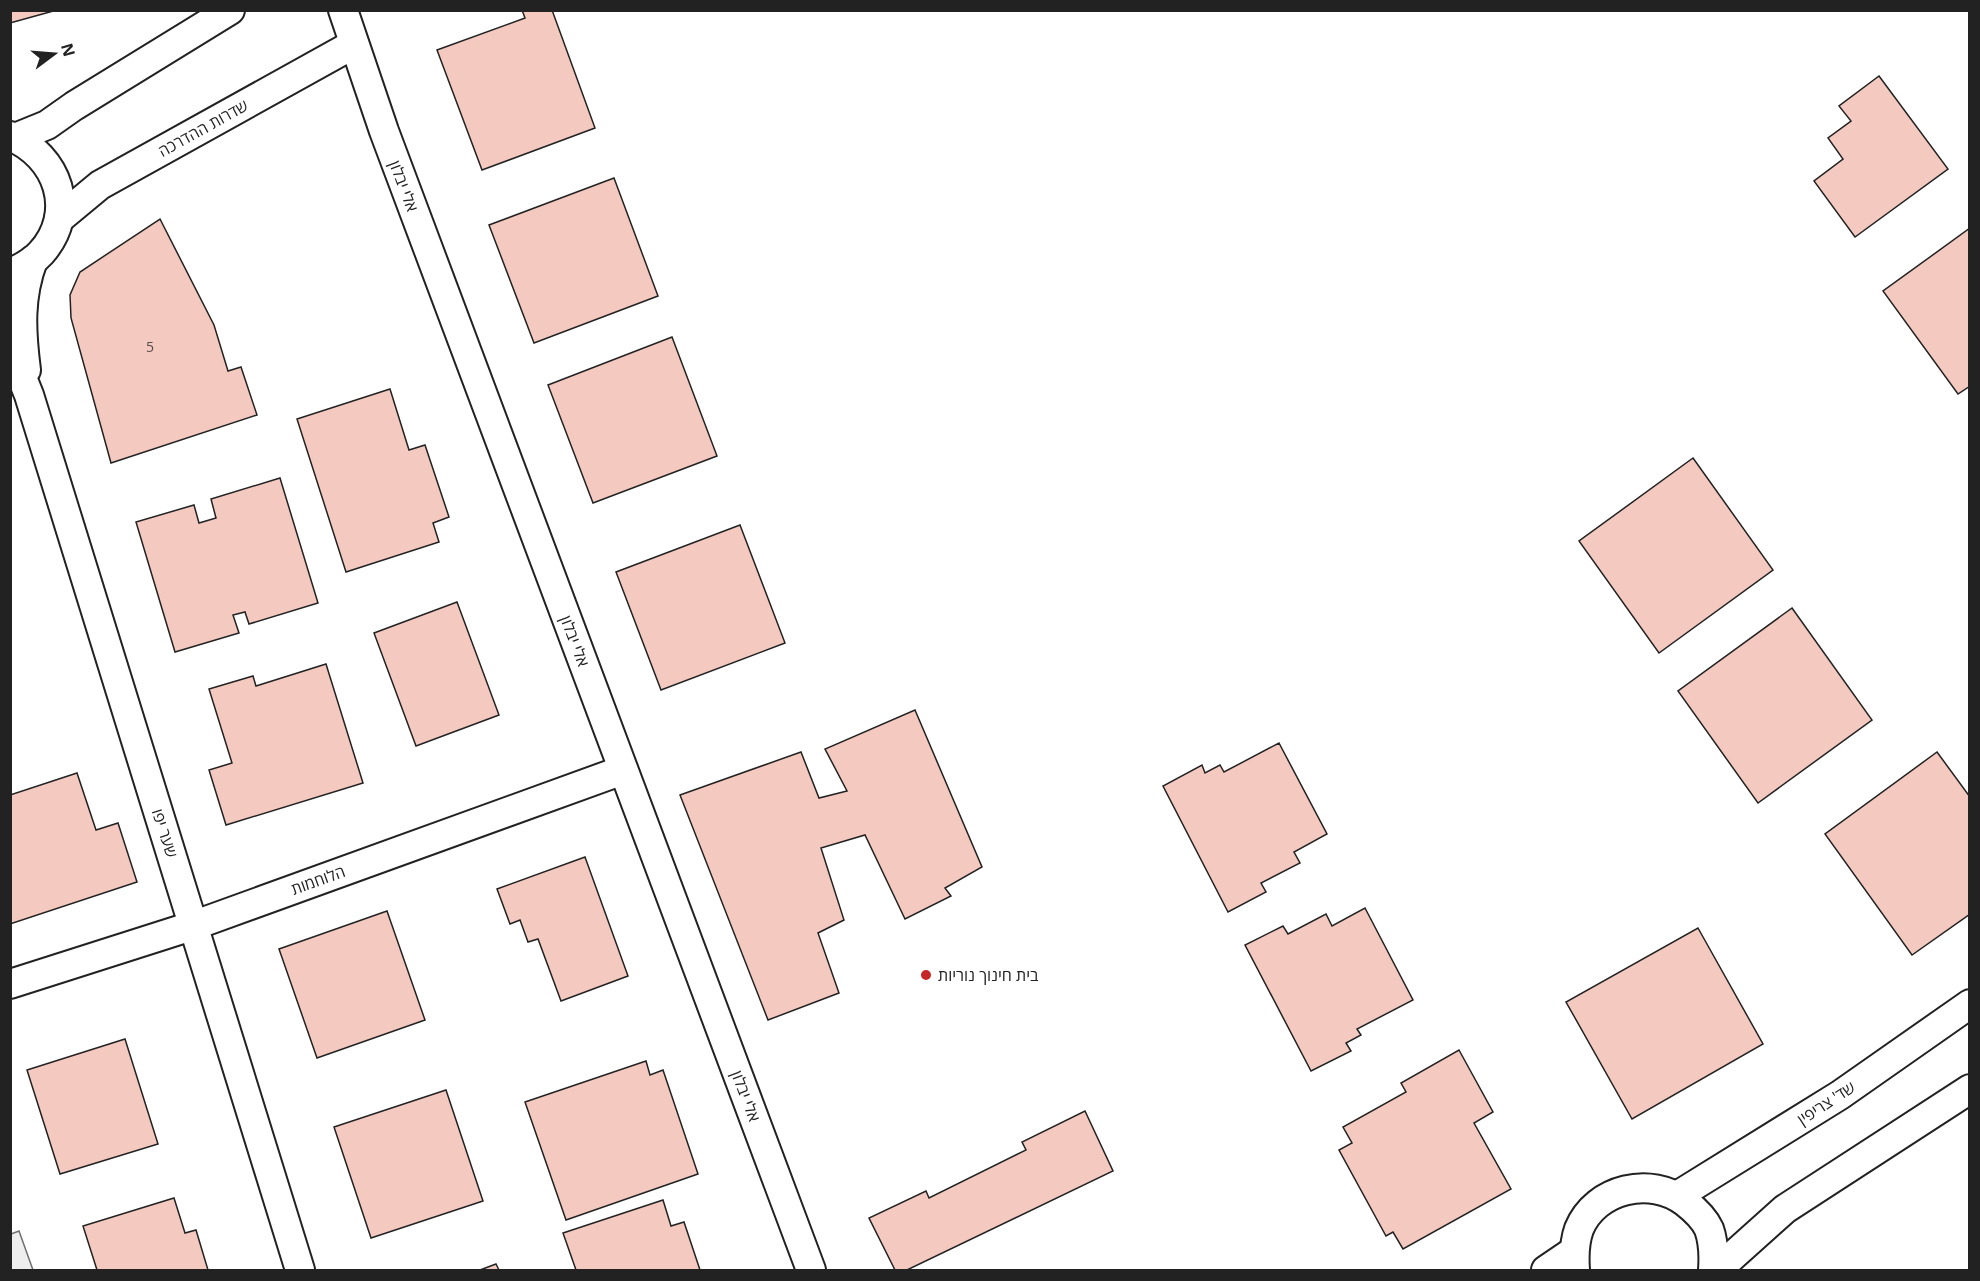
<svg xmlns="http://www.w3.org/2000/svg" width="1980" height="1281" viewBox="0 0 1980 1281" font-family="'Open Sans',Heebo,sans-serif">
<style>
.green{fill:#eee;stroke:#6f6f6f;stroke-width:1.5}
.building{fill:#f3c9c0;stroke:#222;stroke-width:1.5}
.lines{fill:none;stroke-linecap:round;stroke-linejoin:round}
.minor-casing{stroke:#222;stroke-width:32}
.minor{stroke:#fff;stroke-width:28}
.poi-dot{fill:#c62828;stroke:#fff;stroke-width:2}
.labels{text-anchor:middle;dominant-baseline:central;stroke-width:4.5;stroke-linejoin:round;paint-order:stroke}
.number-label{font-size:14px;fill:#564c4a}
.street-label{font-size:16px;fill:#222;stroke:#fff}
.poi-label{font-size:16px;fill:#222;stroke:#fff;text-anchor:start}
</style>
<rect width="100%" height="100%" fill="#fff"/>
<polygon class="green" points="19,1231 33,1270 11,1270 11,1234"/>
<g class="building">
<polygon points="10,10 57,10 10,23"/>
<polygon points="522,10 552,10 595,128 482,170 437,50 525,18"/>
<polygon points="1879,76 1948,169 1855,237 1814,181 1843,159 1828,138 1851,121 1839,106"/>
<polygon points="614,178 658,296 534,343 489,225"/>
<polygon points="160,219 214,325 228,371 241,367 257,415 111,463 71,318 70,295 80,272"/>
<polygon points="1970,228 1970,386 1958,394 1883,291"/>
<polygon points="672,337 717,456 593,503 548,385"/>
<polygon points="390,389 409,450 425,445 449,517 433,523 439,542 346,572 297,419"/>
<polygon points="1693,458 1773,570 1659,653 1579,541"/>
<polygon points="280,478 318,603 249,624 245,612 233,615 239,633 175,652 136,522 194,505 199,523 216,518 211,499"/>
<polygon points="740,525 785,643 661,690 616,572"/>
<polygon points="457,602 499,715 416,746 374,633"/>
<polygon points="1792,608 1872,720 1758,803 1678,691"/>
<polygon points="326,664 363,783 226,825 209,770 232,763 209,689 253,676 256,686"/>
<polygon points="915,710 982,867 945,888 951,896 905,919 865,835 821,848 844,920 818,933 839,993 768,1020 680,795 801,752 819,798 847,791 825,749"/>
<polygon points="1279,743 1327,834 1294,852 1300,863 1261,883 1266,892 1228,912 1163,786 1202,765 1205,773 1220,765 1224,772"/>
<polygon points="1937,752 1970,797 1970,914 1912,955 1825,834"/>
<polygon points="77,773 96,830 118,823 137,882 10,924 10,795"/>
<polygon points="585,857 628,976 561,1001 538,939 528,942 520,920 510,924 497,889"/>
<polygon points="1365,908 1413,1000 1357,1029 1361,1035 1346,1043 1351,1051 1311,1071 1245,945 1283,926 1288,934 1326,914 1332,926"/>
<polygon points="387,911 425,1020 317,1058 279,949"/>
<polygon points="1698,928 1763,1044 1632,1119 1566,1002"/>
<polygon points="125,1039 158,1144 60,1174 27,1070"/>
<polygon points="1459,1050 1493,1112 1474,1123 1511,1189 1403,1249 1393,1232 1386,1236 1339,1150 1352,1143 1343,1127 1406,1092 1401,1083"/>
<polygon points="646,1061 650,1075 663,1070 698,1174 566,1220 525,1102"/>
<polygon points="446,1090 483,1201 371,1238 334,1127"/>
<polygon points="1085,1111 1113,1171 907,1270 895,1270 869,1218 926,1191 929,1198 1026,1150 1022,1142"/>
<polygon points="174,1198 185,1233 196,1230 208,1270 97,1270 83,1226"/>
<polygon points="663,1200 671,1226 684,1222 700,1270 576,1270 563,1233"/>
<polygon points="496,1264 499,1270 480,1270"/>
</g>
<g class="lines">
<g class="minor-casing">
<g id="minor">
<polyline points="343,10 384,131 811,1270"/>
<path d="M10,136C58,156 78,212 41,253C33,262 22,268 10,273"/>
<polyline points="15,138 47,125 74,106 230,10"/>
<polyline points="59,219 100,185 354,44"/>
<polyline points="10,348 29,395 300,1270"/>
<path d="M26,370C21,331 19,297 33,260"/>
<polyline points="10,984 195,925 623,770"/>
<polyline points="1677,1196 1840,1095 1970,1004"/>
<polyline points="1546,1270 1574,1251"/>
<path d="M1575,1270C1574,1256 1574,1243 1579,1229C1596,1188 1651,1176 1685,1202C1694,1209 1704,1218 1709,1229C1714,1243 1714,1256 1713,1270"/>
<polyline points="1717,1270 1785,1209 1970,1089"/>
</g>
</g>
<use href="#minor" class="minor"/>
</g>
<circle class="poi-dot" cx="926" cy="975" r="6"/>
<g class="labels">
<g class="number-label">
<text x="150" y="346">5</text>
</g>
<g class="street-label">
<text transform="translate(203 128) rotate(-29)">שדרות ההדרכה</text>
<text transform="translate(404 186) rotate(69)">אלי יבלון</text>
<text transform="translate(575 641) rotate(69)">אלי יבלון</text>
<text transform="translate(165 833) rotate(72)">שער יפו</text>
<text transform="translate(318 880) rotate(-20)">הלוחמות</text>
<text transform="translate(746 1096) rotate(69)">אלי יבלון</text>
<text transform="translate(1826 1103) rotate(-33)">שד' צריפין</text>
</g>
<g class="poi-label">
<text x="938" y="975">בית חינוך נוריות</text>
</g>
</g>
<rect width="1980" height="1281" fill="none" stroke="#222222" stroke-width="24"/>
<g transform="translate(54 54) rotate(74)" stroke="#ffffff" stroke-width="4.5" paint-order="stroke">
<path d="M0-4.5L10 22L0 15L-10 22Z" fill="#222222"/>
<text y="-9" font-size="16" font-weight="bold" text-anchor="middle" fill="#222222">N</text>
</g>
</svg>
